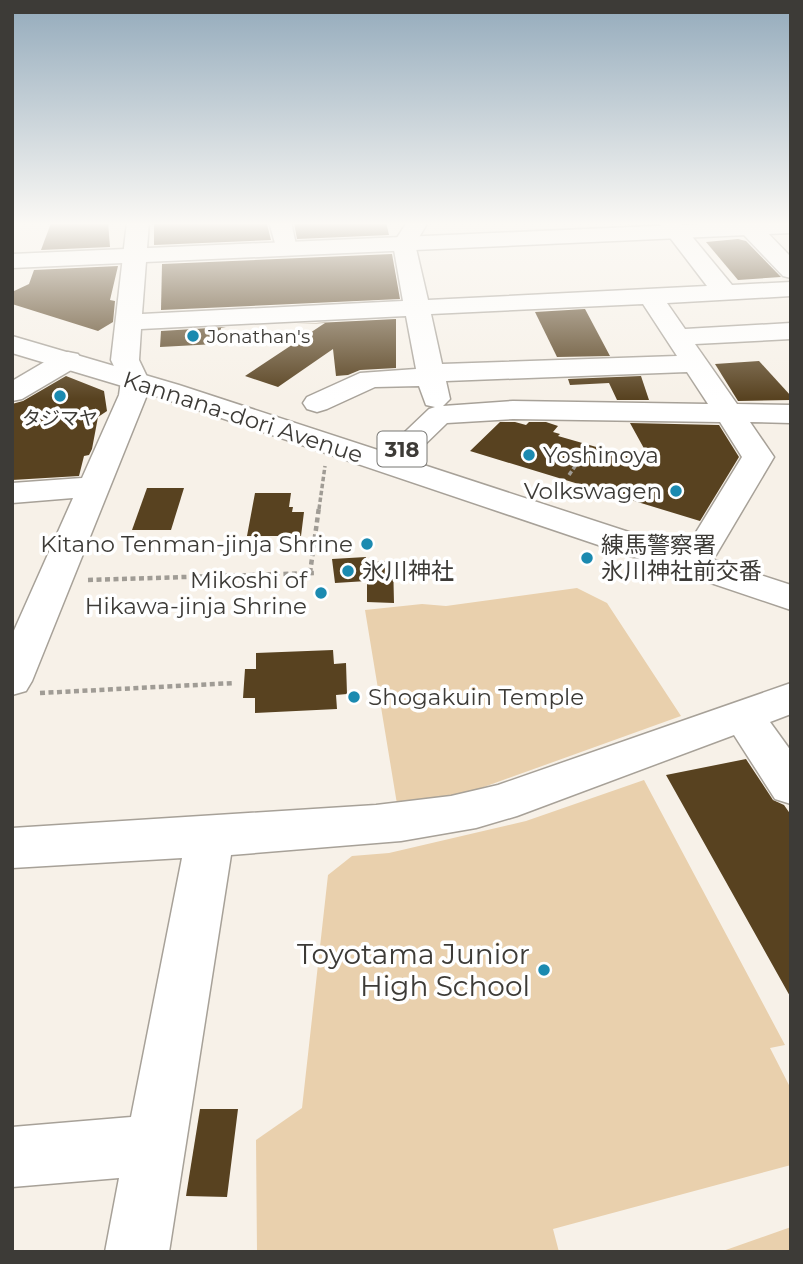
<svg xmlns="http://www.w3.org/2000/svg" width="803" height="1264" viewBox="0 0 803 1264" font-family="Montserrat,'Noto Sans JP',sans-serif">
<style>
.green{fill:#e9d0ad}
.building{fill:#584220}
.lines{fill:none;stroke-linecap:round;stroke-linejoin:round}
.minor-casing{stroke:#a7a198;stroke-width:3}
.major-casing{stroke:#a7a198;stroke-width:3}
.path-far1{stroke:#a09c95;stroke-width:3.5;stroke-dasharray:4.5 2.5;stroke-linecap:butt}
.path{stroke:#a09c95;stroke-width:4.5;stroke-dasharray:5 3.5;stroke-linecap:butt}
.minor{fill:#fff;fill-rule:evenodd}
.major{fill:#fff;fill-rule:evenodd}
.poi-dot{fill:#1b8ab0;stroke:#fff;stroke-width:2.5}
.labels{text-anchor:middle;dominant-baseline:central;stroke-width:7;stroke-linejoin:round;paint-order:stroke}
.far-poi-label{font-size:19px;fill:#3d3b37;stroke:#fff;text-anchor:start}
.shield{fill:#fff;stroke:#777673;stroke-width:2}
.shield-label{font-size:21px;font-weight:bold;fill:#3d3b37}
.street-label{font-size:23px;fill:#3d3b37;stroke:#fff}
.poi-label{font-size:23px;fill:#3d3b37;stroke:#fff;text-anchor:start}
.near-poi-label{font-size:28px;fill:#3d3b37;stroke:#fff;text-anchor:end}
</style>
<rect width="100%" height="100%" fill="#f7f1e8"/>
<g class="green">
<polygon points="577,588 607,603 681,716 470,792 397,804 365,610 422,604 446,606"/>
<polygon points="644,780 785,1045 770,1048 791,1089 791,1165 553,1229 559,1252 257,1252 256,1140 302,1108 328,875 352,856 389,853 526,821"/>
<polygon points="791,1227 791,1252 720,1252"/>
</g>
<g class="building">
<polygon points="108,222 110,247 41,250 51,223"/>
<polygon points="154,222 267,224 271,240 154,245"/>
<polygon points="308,222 386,222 389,235 297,239 294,223"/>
<polygon points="738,239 746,241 781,277 738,280 706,242"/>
<polygon points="392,254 400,299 161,310 162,264"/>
<polygon points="118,266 110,300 115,301 113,322 98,331 12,304 12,292 29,284 34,270"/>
<polygon points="585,309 610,356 557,357 535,312"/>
<polygon points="396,319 396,368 360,370 348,375 336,376 333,349 278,387 245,376 325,323 296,324"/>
<polygon points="226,327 221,328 221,333 217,334 216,344 160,347 161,331"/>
<polygon points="759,361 791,396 791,400 738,401 715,364"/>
<polygon points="66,376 104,391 107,411 98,417 92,449 89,455 84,456 79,476 12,480 12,404 23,401"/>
<polygon points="641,376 649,400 617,400 609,383 570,385 568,379"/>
<polygon points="500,422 515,422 526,425 529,422 546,422 558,426 553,432 560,434 558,436 652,463 630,423 719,425 739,457 700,521 470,451"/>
<polygon points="147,488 184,488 171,530 132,530"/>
<polygon points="255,493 291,493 289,507 293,507 292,512 304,512 301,536 247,536"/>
<polygon points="366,557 367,568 367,562 393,561 394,603 367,602 367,581 335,583 332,559"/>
<polygon points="333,650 334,664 346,663 347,694 336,695 337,709 255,713 255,698 243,698 245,669 256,669 256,653"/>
<polygon points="746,759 773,800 784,805 791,815 791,998 666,775"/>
<polygon points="200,1109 238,1109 227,1197 186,1196"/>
</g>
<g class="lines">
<g class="minor-casing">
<g id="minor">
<path d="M127,222H149L142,314L403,301L393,244L407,222H428L415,244L428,300L707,286L658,222H680L732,285L791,282V296L667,303L685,329L791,323V339L695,344L737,404L791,405V423L750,422L774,457L716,555L704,558L692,555L687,547L742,457L720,422L513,419L447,423L413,456L402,458L391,456L387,449L429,409L435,407L426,405L419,386L375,387L327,409L317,412L307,409L303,403L307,397L360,373L416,369L406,316L141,329L139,360L149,381L147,395L32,681L26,691L12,695V635L73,498L12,503V483L82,478L119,395L121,381L111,360ZM643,304L677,356L442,364L431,314ZM687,372L708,404L513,401L443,406L450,399L446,381Z"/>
<polygon points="269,222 291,222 297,249 294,254 278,254"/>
<polygon points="751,223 759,224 791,257 791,278 783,276 743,234 740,229 743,224"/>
<polygon points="68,352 78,354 82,360 78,366 22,399 12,401 12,381 58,354"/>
<polygon points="791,683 791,714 770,722 791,751 791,804 775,799 734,735 517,816 476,828 401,841 231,855 169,1252 105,1252 119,1178 12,1187 12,1127 131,1117 182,858 12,868 12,828 376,805 451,796 498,785"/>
</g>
</g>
<g class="major-casing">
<g id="major">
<polygon points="746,222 791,222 791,233 12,268 12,254"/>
<polygon points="12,336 179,385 791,585 791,610 159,397 12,353"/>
</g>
</g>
<g class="path-far1">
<polyline points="569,475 576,465"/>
<polyline points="319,509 325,466"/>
</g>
<g class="path">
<polyline points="310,573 319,507"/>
<polyline points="88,580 315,573"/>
<polyline points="40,693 235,683"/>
</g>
<use href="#minor" class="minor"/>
<use href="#major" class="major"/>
</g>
<linearGradient id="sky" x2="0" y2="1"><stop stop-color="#93aabb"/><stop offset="0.56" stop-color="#fbf9f5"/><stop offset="1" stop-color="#fbf9f5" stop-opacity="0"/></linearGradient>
<rect width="803" height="399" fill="url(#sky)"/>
<g class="poi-dot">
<circle cx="193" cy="336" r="7"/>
<circle cx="60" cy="396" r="7"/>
<circle cx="529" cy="455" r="7"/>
<circle cx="676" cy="491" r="7"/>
<circle cx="367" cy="544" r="7"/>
<circle cx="587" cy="558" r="7"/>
<circle cx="348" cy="571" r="7"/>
<circle cx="321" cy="593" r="7"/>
<circle cx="354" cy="697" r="7"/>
<circle cx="544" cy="970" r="7"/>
</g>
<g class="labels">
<g class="far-poi-label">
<text x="207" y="336">Jonathan's</text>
<text x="60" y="418" text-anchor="middle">タジマヤ</text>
</g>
<rect class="shield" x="377.5" y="431.5" width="49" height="35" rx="5"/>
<g class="shield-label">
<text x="402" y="449">318</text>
</g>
<g class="street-label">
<text transform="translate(243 417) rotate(18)">Kannana-dori Avenue</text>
</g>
<g class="poi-label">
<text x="543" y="455">Yoshinoya</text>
<text x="662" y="491" text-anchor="end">Volkswagen</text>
<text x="353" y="544" text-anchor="end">Kitano Tenman-jinja Shrine</text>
<text x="601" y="545">練馬警察署<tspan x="601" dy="26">氷川神社前交番</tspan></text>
<text x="362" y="571">氷川神社</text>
<text x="307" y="580" text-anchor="end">Mikoshi of<tspan x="307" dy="26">Hikawa-jinja Shrine</tspan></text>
<text x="368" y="697">Shogakuin Temple</text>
</g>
<g class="near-poi-label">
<text x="530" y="954">Toyotama Junior<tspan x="530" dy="32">High School</tspan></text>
</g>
</g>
<rect width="803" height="1264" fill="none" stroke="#3d3b37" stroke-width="28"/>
</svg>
